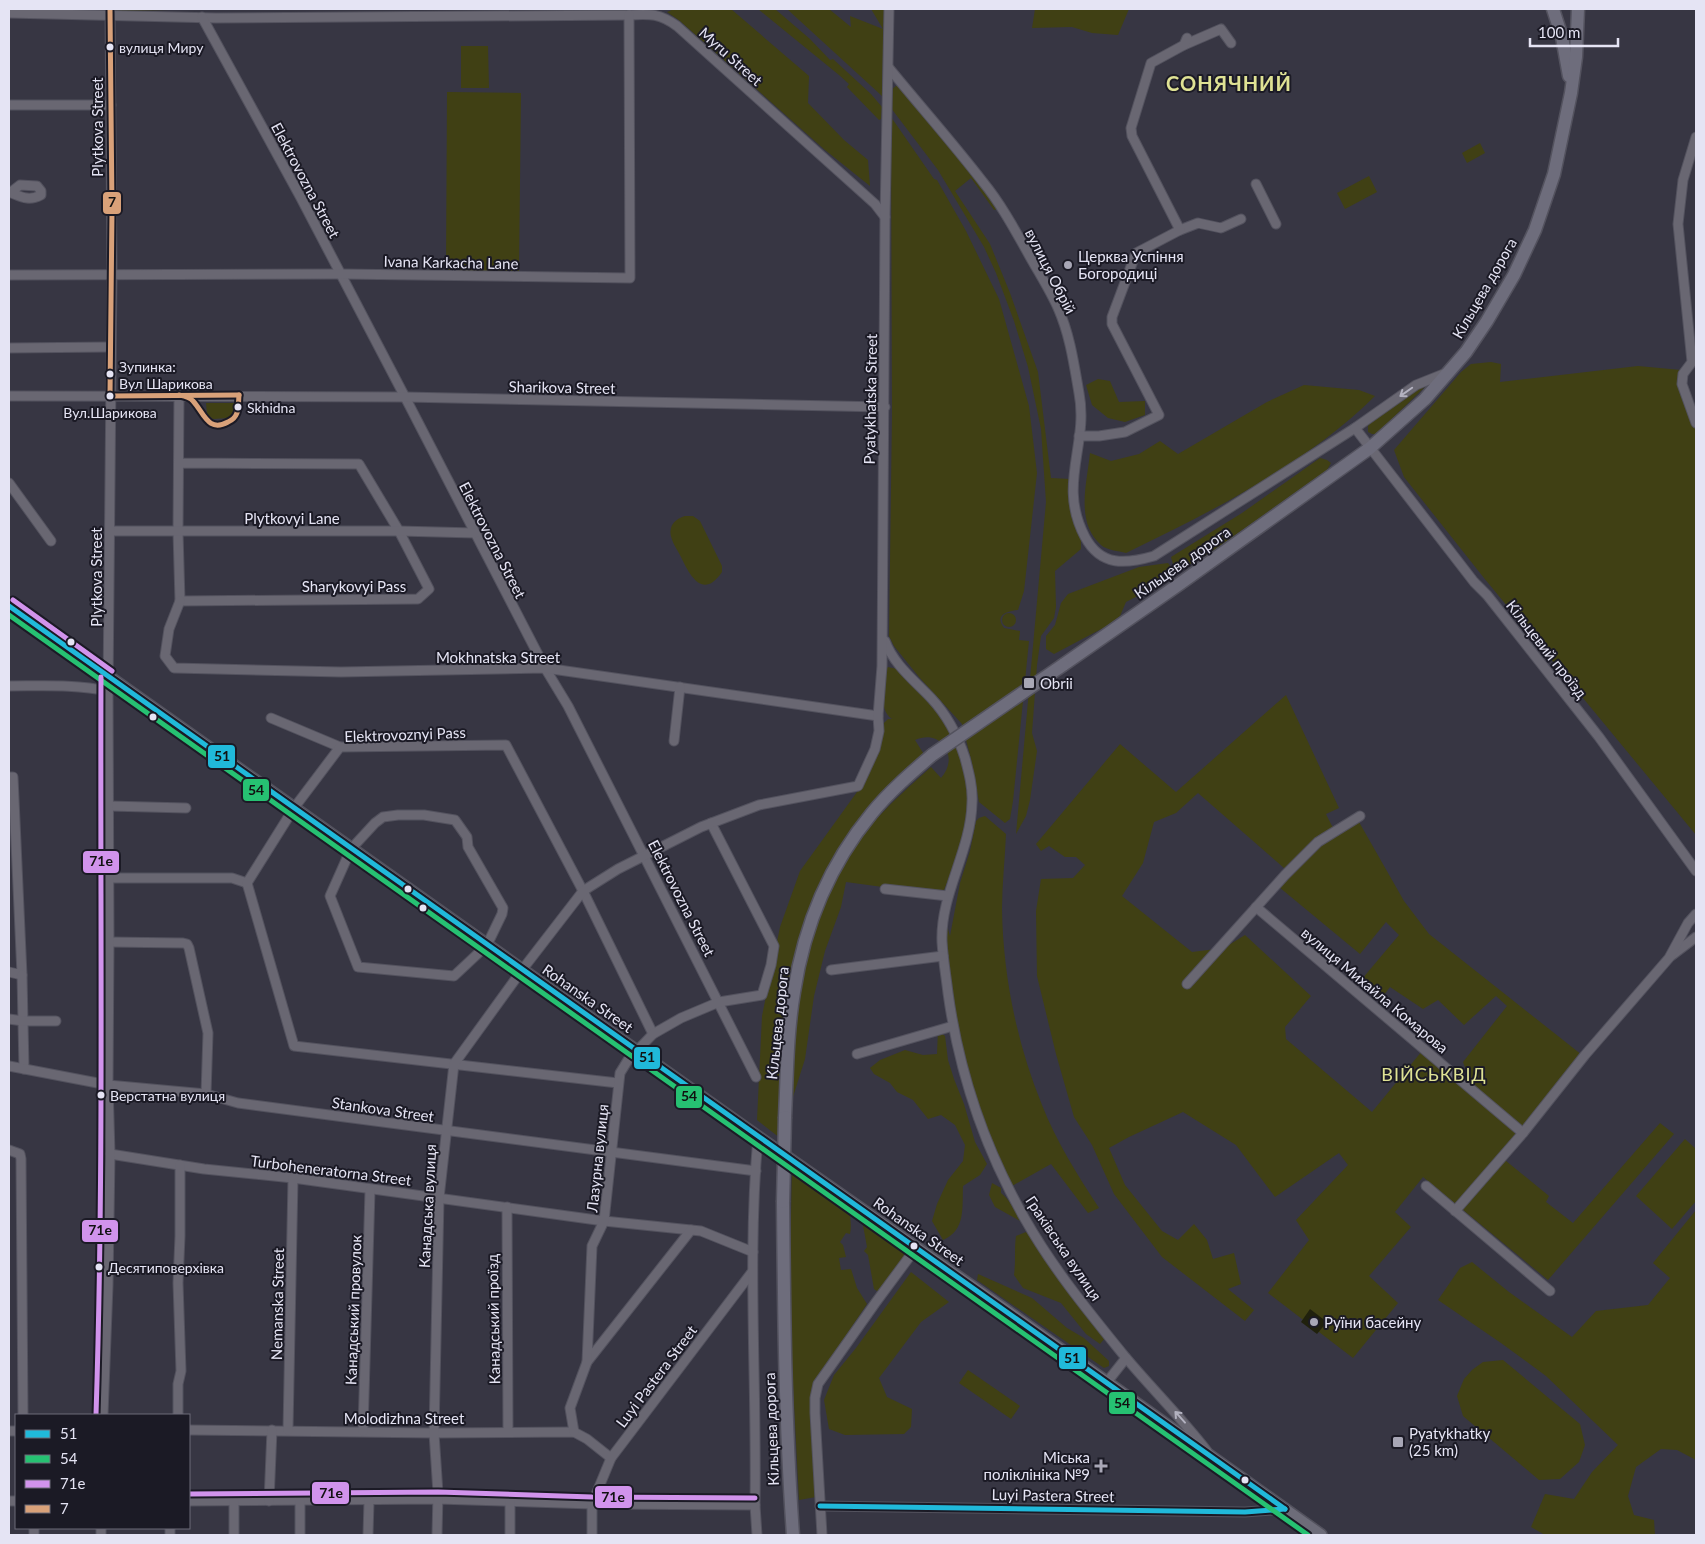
<svg xmlns="http://www.w3.org/2000/svg" width="1705" height="1544" viewBox="0 0 1705 1544" font-family="Lato,sans-serif">
<style>
.green{fill:#404014}
.water{fill:#20210d}
.lines{fill:none;stroke-linecap:round;stroke-linejoin:round}
.minor-casing{stroke:#53525e;stroke-width:11}
.major-casing{stroke:#53525e;stroke-width:14}
.highway-casing{stroke:#53525e;stroke-width:15}
.minor{stroke:#696772;stroke-width:9}
.major{stroke:#6d6c79;stroke-width:11}
.highway{stroke:#6e6d7c;stroke-width:12}
.highway-bridge-casing{stroke:#53525e;stroke-width:15;stroke-linecap:butt}
.highway-bridge{stroke:#6e6d7c;stroke-width:12}
.bus-1-casing{stroke:#1b1a25;stroke-width:9}
.bus-2-casing{stroke:#1b1a25;stroke-width:9}
.bus-3-casing{stroke:#1b1a25;stroke-width:9}
.bus-4-casing{stroke:#1b1a25;stroke-width:9}
.bus-1{stroke:#20b9da;stroke-width:5}
.bus-2{stroke:#26c172;stroke-width:5}
.bus-3{stroke:#d193ec;stroke-width:5}
.bus-4{stroke:#d9a179;stroke-width:5}
.oneway{stroke:#b3b2c0}
.bus-dot{fill:#e5e4f4;stroke:#1b1a25;stroke-width:2}
.poi-dot{fill:#a8a7b6;stroke:#1b1a25;stroke-width:2}
.labels{text-anchor:middle;dominant-baseline:central;stroke-width:4;stroke-linejoin:round;paint-order:stroke}
.bus-label{font-size:14px;fill:#e5e4f4;stroke:#1b1a25;text-anchor:start}
.street-label{font-size:15px;fill:#e5e4f4;stroke:#1b1a25}
.poi-label{font-size:15px;fill:#e5e4f4;stroke:#1b1a25;text-anchor:start}
.quarter-label{font-size:18px;letter-spacing:1px;fill:#dfe294;stroke:#1b1a25}
.district-label{font-size:20px;font-weight:bold;letter-spacing:1px;fill:#dfe294;stroke:#1b1a25}
.line-badge{stroke:#1b1a25;stroke-width:2}
.pale-badge-label{font-size:14px;text-anchor:middle;font-weight:bold;fill:#111}
</style>
<rect width="100%" height="100%" fill="#373643"/>
<g class="green">
<polygon points="115,9 223,9 115,11"/>
<polygon points="674,9 731,9 809,76 808,103 844,140 868,160 870,186 825,150 680,21 667,12"/>
<polygon points="758,9 775,9 810,39 830,60 833,59 871,94 882,107 881,119 879,120 847,87 849,84 839,75"/>
<polygon points="787,9 829,9 851,27 850,16 883,29 871,9 884,9 882,96"/>
<polygon points="1035,9 1129,9 1118,35 1092,33 1072,27 1032,28"/>
<polygon points="461,46 488,46 489,88 461,88"/>
<polygon points="896,86 900,86 929,118 998,209 994,210 971,178 955,191 990,244 1010,293 1038,372 1051,478 1070,479 1081,537 1081,549 1055,571 1056,607 1054,618 1041,636 1037,665 1032,733 1037,751 1030,800 1026,816 1016,834 1046,502 1041,429 1028,367 1014,321 996,273 984,247 938,170 891,108 891,90"/>
<polygon points="447,92 521,93 519,271 446,271"/>
<path d="M891,117L934,179L937,180L966,231L999,299L1029,406L1037,473L1024,591L1018,610C1007,611 994,615 1004,628L1020,631L1019,640L1029,641L1013,801L1010,819L1005,823L979,802L972,763L962,724L919,677L894,646L889,636L892,415Z"/>
<polygon points="1480,143 1485,153 1467,163 1462,153"/>
<polygon points="1369,176 1377,192 1345,209 1337,193"/>
<polygon points="1491,362 1501,364 1500,382 1638,366 1681,370 1696,426 1696,835 1484,578 1404,477 1394,450 1461,372 1471,364"/>
<polygon points="1098,379 1110,381 1119,402 1145,401 1145,415 1125,422 1108,418 1092,405 1086,385"/>
<path d="M1304,385L1359,390L1375,396C1305,465 1214,510 1126,553C1119,551 1106,550 1101,545C1075,522 1087,483 1090,453L1111,461L1139,454L1160,441L1178,454L1267,402Z"/>
<polygon points="1427,385 1376,434 1372,434 1368,432 1368,426 1371,421 1419,388"/>
<path d="M206,403H236C235,409 235,414 229,418L213,419L207,414Z"/>
<polygon points="1320,458 1327,460 1331,463 1327,470 1211,552 1180,570 1173,564 1171,557 1242,513"/>
<path d="M685,516H693L700,521L722,566V572C703,600 690,576 681,557C677,549 668,537 671,528C673,521 679,518 685,516Z"/>
<polygon points="1168,563 1174,571 1173,578 1126,602 1120,616 1105,627 1054,654 1046,649 1046,636 1055,625 1061,603 1068,594 1139,567"/>
<circle cx="1009" cy="620" r="7"/>
<path d="M888,667L897,669C910,683 926,695 938,710C956,733 972,785 967,815C963,842 952,870 942,895L846,882L841,907L825,951L814,996L805,1059L792,1100C795,1018 799,930 846,858C868,823 900,795 931,767L941,778C960,757 941,728 915,740L925,756L889,790L857,825L824,878L811,904L801,938L788,994L780,1138L757,1120L762,1016L780,927L800,871L857,792L884,723L888,719H892C878,710 884,685 884,671Z"/>
<polygon points="1286,695 1339,808 1326,814 1332,826 1342,831 1359,822 1404,901 1429,934 1582,1055 1523,1129 1471,1084 1463,1062 1507,1006 1496,996 1464,1025 1438,1000 1423,1009 1390,987 1381,999 1362,979 1399,935 1386,922 1360,954 1279,887 1292,875 1198,793 1176,813 1154,822 1143,863 1122,896 1192,952 1224,948 1245,935 1311,996 1285,1027 1286,1039 1372,1112 1422,1051 1519,1133 1500,1156 1549,1196 1546,1202 1573,1223 1660,1123 1674,1134 1548,1280 1423,1177 1395,1212 1411,1227 1369,1276 1398,1303 1353,1358 1268,1293 1309,1240 1296,1220 1348,1165 1339,1153 1275,1197 1236,1145 1183,1112 1129,1137 1109,1148 1125,1185 1162,1231 1178,1240 1194,1224 1207,1240 1213,1259 1234,1253 1241,1284 1228,1289 1254,1310 1245,1321 1162,1257 1114,1194 1092,1145 1074,1117 1056,1054 1037,976 1036,911 1041,879 1073,878 1085,865 1076,857 1065,857 1049,846 1041,851 1036,844 1120,744 1176,792"/>
<path d="M985,816L1006,834C1005,859 1002,884 1002,909C1003,976 1017,1044 1042,1105C1056,1141 1078,1176 1099,1208L1088,1213L1051,1164L1012,1186L989,1134L975,1099L963,1057L948,980L945,919L950,936L960,883L970,851L976,821L979,818Z"/>
<path d="M938,1030L945,1036L948,1060L954,1079L964,1104L975,1142L987,1164L980,1175L963,1186C962,1208 966,1230 943,1240L932,1221L937,1204L948,1180L963,1161L965,1145L955,1125L941,1115L928,1119L913,1100L897,1092L890,1083L874,1074L870,1068L880,1060L905,1050L923,1055L937,1054Z"/>
<polygon points="1685,1139 1696,1149 1696,1201 1672,1229 1636,1196"/>
<path d="M792,1166L847,1204C850,1212 852,1225 850,1234L846,1233L840,1242L843,1245L846,1257L839,1258L841,1270L851,1269L857,1288L867,1304L814,1383L816,1497L799,1500L791,1345L790,1265Z"/>
<path d="M992,1183L1001,1188V1193C1011,1201 1015,1212 1022,1222L995,1207L989,1195Z"/>
<polygon points="1696,1210 1696,1460 1677,1450 1661,1449 1636,1467 1628,1496 1634,1515 1654,1520 1655,1535 1545,1535 1531,1527 1545,1494 1574,1499 1592,1472 1618,1445 1546,1376 1501,1343 1438,1300 1460,1268 1472,1262 1509,1292 1572,1337 1596,1311 1648,1305 1670,1278 1653,1263"/>
<polygon points="864,1216 906,1245 907,1253 881,1290 877,1291 874,1289 868,1255 864,1251 867,1247 862,1220"/>
<path d="M1026,1232L1030,1234L1105,1338L1100,1344L1086,1334L1061,1303L1023,1288L1014,1275C1016,1262 1014,1249 1016,1236Z"/>
<polygon points="911,1272 949,1302 921,1322 879,1378 887,1397 912,1409 911,1427 904,1434 845,1435 829,1429 824,1400 834,1375 856,1348"/>
<polygon points="978,1274 1032,1298 1067,1328 1084,1338 1109,1361 1109,1366 1104,1368 977,1280"/>
<polygon points="1503,1360 1580,1424 1585,1445 1579,1462 1560,1479 1539,1480 1463,1416 1457,1396 1464,1379 1472,1370 1483,1362"/>
<polygon points="968,1370 1020,1406 1011,1419 959,1383"/>
</g>
<polygon class="water" points="1310,1309 1327,1322 1317,1334 1301,1322"/>
<g class="lines">
<g class="minor-casing">
<g id="minor">
<path d="M9,13L216,18L629,15C650,14 659,13 677,26L875,204L885,217"/>
<polyline points="202,17 301,198 405,397 545,668 568,706 756,1077"/>
<polyline points="1184,45 1221,29 1231,43"/>
<path d="M889,68C920,106 953,143 983,182C1001,204 1015,230 1029,255C1039,273 1050,290 1058,308C1070,335 1074,364 1079,393C1089,445 1057,484 1085,537C1101,567 1126,564 1154,556L1355,428L1416,385L1446,373"/>
<polyline points="9,105 111,105"/>
<polyline points="1696,137 1683,180 1678,224 1692,362 1683,374 1682,384 1696,423"/>
<polyline points="1256,184 1276,224"/>
<path d="M9,192C20,196 28,202 41,195V191L37,186L20,185L11,192"/>
<polyline points="1180,230 1198,223 1221,228 1241,219"/>
<polyline points="9,275 341,274 630,278 629,15"/>
<polyline points="9,348 110,347"/>
<polyline points="179,395 178,532 180,601 418,599 429,589 399,531 359,464 180,463"/>
<polyline points="9,396 405,397 885,407"/>
<polyline points="1355,428 1474,582 1487,595 1599,737 1696,871"/>
<polyline points="1079,436 1099,436 1125,432 1159,415 1112,324 1112,317 1136,253 1180,230 1132,136 1131,128 1151,63 1184,45 1187,38"/>
<polyline points="9,483 51,541"/>
<polyline points="110,531 399,531 475,533"/>
<polyline points="180,601 169,629 165,656 174,668 341,672 545,668 878,716"/>
<path d="M885,641C894,665 914,680 931,698C946,714 958,736 965,758C969,773 973,788 972,803C971,851 940,894 942,942C943,959 946,976 948,993C959,1073 985,1149 1025,1219C1052,1267 1088,1311 1122,1353C1150,1387 1181,1417 1207,1451"/>
<path d="M9,686C42,686 76,684 108,691"/>
<polyline points="271,718 340,747"/>
<polyline points="674,741 680,687"/>
<polyline points="9,777 13,777 22,975 9,972"/>
<polyline points="109,806 186,808"/>
<polygon points="398,815 424,815 455,820 467,837 468,847 503,908 502,914 487,945 454,976 358,967 330,896 351,849 375,823 383,817"/>
<polyline points="109,878 232,878 247,883"/>
<polyline points="885,889 948,896"/>
<polyline points="1256,907 1523,1133"/>
<polyline points="109,942 183,943 187,944 189,948 208,1033 206,1094"/>
<polyline points="1671,956 1696,937"/>
<polyline points="831,970 943,956"/>
<polyline points="22,975 24,1069"/>
<polyline points="1187,984 1285,875 1318,842 1360,816"/>
<polyline points="9,1019 23,1021 56,1021"/>
<polyline points="857,1054 953,1026"/>
<polyline points="9,1066 108,1085 206,1094 238,1103 756,1171"/>
<polyline points="618,1083 294,1046 247,883 294,808 340,747 506,745 583,891 653,1034"/>
<polyline points="9,1150 20,1154 21,1159 23,1415"/>
<polyline points="110,1154 204,1169 293,1178 604,1221 701,1231 753,1252"/>
<polyline points="1426,1186 1550,1291"/>
<polyline points="507,1207 508,1431"/>
<polyline points="1455,1211 1523,1133 1585,1055 1669,958 1688,923 1696,914"/>
<polyline points="587,1362 691,1230"/>
<polyline points="1107,1382 1126,1358"/>
<polyline points="103,1415 108,1285 110,1154 108,1085 109,942 108,691 112,271 110,9"/>
<polyline points="178,1415 178,1384 181,1371 178,1283 180,1236 180,1165"/>
<polyline points="189,1430 434,1433 574,1432 587,1439 611,1458"/>
<polyline points="288,1430 293,1178"/>
<polyline points="9,1431 16,1431"/>
<polyline points="363,1431 370,1190"/>
<polyline points="574,1432 570,1408 587,1362 592,1246 604,1221 620,1073 628,1060 653,1034 681,1018 719,1002 762,995 771,965 774,946 711,823"/>
<polyline points="9,1501 16,1501"/>
<polyline points="189,1501 438,1499 592,1504 755,1505"/>
<polyline points="234,1501 234,1535"/>
<polyline points="269,1501 272,1430"/>
<polyline points="300,1501 300,1535"/>
<polyline points="820,1506 1245,1512 1285,1509"/>
<polyline points="34,1528 34,1535"/>
<polyline points="101,1528 101,1535"/>
<polyline points="170,1528 170,1535"/>
<polyline points="368,1535 369,1501"/>
<polyline points="437,1535 438,1493 434,1433 439,1198 454,1064 522,970 583,891 618,869 701,827 759,805 858,786 875,749 879,731 878,716 882,666 885,217 889,9"/>
<polyline points="510,1535 510,1501"/>
<polyline points="592,1535 592,1504 611,1458 752,1272"/>
<path d="M757,1535L755,1505C757,1382 747,1259 758,1137"/>
<polyline points="822,1535 815,1413 815,1398 818,1384 876,1302 916,1248"/>
</g>
</g>
<g class="major-casing">
<polyline id="major" points="9,606 758,1137 1004,1309 1321,1535"/>
</g>
<g class="highway-casing">
<g id="highway">
<polyline points="1553,9 1562,37 1569,76"/>
<polyline points="1063,665 1178,585 1370,448 1425,399 1466,352 1487,321 1514,275 1535,230 1554,174 1571,93 1576,57 1578,9"/>
<path d="M785,1117C787,1075 787,1033 794,992C804,926 830,864 872,813C889,792 911,773 932,755"/>
<path d="M783,1202C784,1313 785,1424 793,1535"/>
</g>
</g>
<use href="#minor" class="minor"/>
<use href="#major" class="major"/>
<use href="#highway" class="highway"/>
<g class="highway-bridge-casing">
<g id="highway-bridge">
<polyline points="932,755 1063,665"/>
<polyline points="783,1202 785,1117"/>
</g>
</g>
<use href="#highway-bridge" class="highway-bridge"/>
<g class="bus-1-casing">
<g id="bus-1">
<polyline points="9,606 1285,1509"/>
<polyline points="820,1506 1245,1512 1285,1509"/>
</g>
</g>
<g class="bus-2-casing">
<polyline id="bus-2" points="9,615 1308,1535"/>
</g>
<g class="bus-3-casing">
<g id="bus-3">
<polyline points="13,600 112,671"/>
<path d="M96,1415C104,1169 100,923 101,677"/>
<polyline points="189,1494 438,1492 592,1497 755,1498"/>
</g>
</g>
<g class="bus-4-casing">
<g id="bus-4">
<polyline points="110,9 112,210 110,396"/>
<path d="M179,395C184,396 190,397 193,401C204,413 208,433 228,422C240,417 238,406 239,395"/>
<polyline points="110,396 239,395"/>
</g>
</g>
<use href="#bus-1" class="bus-1"/>
<use href="#bus-2" class="bus-2"/>
<use href="#bus-3" class="bus-3"/>
<use href="#bus-4" class="bus-4"/>
</g>
<defs><path id="oneway-shaft" d="M-6 0H5M1.5-3L5.5 0L1.5 3" fill="none" stroke-width="1.6" stroke-linecap="round" stroke-linejoin="round" transform="scale(1.25)"/></defs>
<g class="oneway">
<use href="#oneway-shaft" transform="translate(1406 392) rotate(145)"/>
<use href="#oneway-shaft" transform="translate(1180 1417) rotate(-132)"/>
</g>
<g class="bus-dot">
<circle cx="110" cy="47" r="4.5"/>
<circle cx="110" cy="374" r="4.5"/>
<circle cx="110" cy="396" r="4.5"/>
<circle cx="238" cy="407" r="4.5"/>
<circle cx="71" cy="642" r="4.5"/>
<circle cx="153" cy="717" r="4.5"/>
<circle cx="408" cy="889" r="4.5"/>
<circle cx="423" cy="908" r="4.5"/>
<circle cx="101" cy="1095" r="4.5"/>
<circle cx="914" cy="1246" r="4.5"/>
<circle cx="99" cy="1267" r="4.5"/>
<circle cx="1245" cy="1480" r="4.5"/>
</g>
<g class="poi-dot">
<circle cx="1068" cy="265" r="5"/>
<rect x="1023" y="677" width="12" height="12" rx="2.5"/>
<circle cx="1314" cy="1322" r="5"/>
<rect x="1392" y="1436" width="12" height="12" rx="2.5"/>
<path d="M1098.5 1458.5h5v5h5v5h-5v5h-5v-5h-5v-5h5z"/>
</g>
<g class="labels">
<g class="bus-label">
<text x="119" y="47">вулиця Миру</text>
<text x="119" y="366">Зупинка:<tspan x="119" dy="17">Вул Шарикова</tspan></text>
<text x="247" y="407">Skhidna</text>
<text x="110" y="412" text-anchor="middle">Вул.Шарикова</text>
<text x="110" y="1095">Верстатна вулиця</text>
<text x="108" y="1267">Десятиповерхівка</text>
</g>
<g class="street-label">
<text transform="translate(731 56) rotate(42)">Myru Street</text>
<text transform="translate(97 127) rotate(-90)">Plytkova Street</text>
<text transform="translate(306 180) rotate(62)">Elektrovozna Street</text>
<text transform="translate(451 262) rotate(1)">Ivana Karkacha Lane</text>
<text transform="translate(1051 271) rotate(63)">вулиця Обрій</text>
<text transform="translate(1484 288) rotate(-60)">Кільцева дорога</text>
<text transform="translate(562 387) rotate(1)">Sharikova Street</text>
<text transform="translate(870 399) rotate(-89)">Pyatykhatska Street</text>
<text x="292" y="518">Plytkovyi Lane</text>
<text transform="translate(493 540) rotate(63)">Elektrovozna Street</text>
<text transform="translate(1182 562) rotate(-35)">Кільцева дорога</text>
<text transform="translate(96 577) rotate(-90)">Plytkova Street</text>
<text x="354" y="586">Sharykovyi Pass</text>
<text transform="translate(1547 649) rotate(52)">Кільцевий проїзд</text>
<text x="498" y="657">Mokhnatska Street</text>
<text transform="translate(405 734) rotate(-2)">Elektrovoznyi Pass</text>
<text transform="translate(682 898) rotate(63)">Elektrovozna Street</text>
<text transform="translate(1375 990) rotate(40)">вулиця Михайла Комарова</text>
<text transform="translate(588 998) rotate(35)">Rohanska Street</text>
<text transform="translate(777 1023) rotate(-84)">Кільцева дорога</text>
<text transform="translate(383 1109) rotate(8)">Stankova Street</text>
<text transform="translate(597 1158) rotate(-84)">Лазурна вулиця</text>
<text transform="translate(331 1170) rotate(7)">Turboheneratorna Street</text>
<text transform="translate(427 1206) rotate(-87)">Канадська вулиця</text>
<text transform="translate(919 1231) rotate(35)">Rohanska Street</text>
<text transform="translate(1064 1248) rotate(56)">Граківська вулиця</text>
<text transform="translate(277 1304) rotate(-89)">Nemanska Street</text>
<text transform="translate(353 1310) rotate(-88)">Канадський провулок</text>
<text transform="translate(493 1319) rotate(-91)">Канадський проїзд</text>
<text transform="translate(656 1376) rotate(-53)">Luyi Pastera Street</text>
<text x="404" y="1418">Molodizhna Street</text>
<text transform="translate(771 1429) rotate(-92)">Кільцева дорога</text>
<text transform="translate(1053 1495) rotate(1)">Luyi Pastera Street</text>
</g>
<g class="poi-label">
<text x="1078" y="256">Церква Успіння<tspan x="1078" dy="17">Богородиці</tspan></text>
<text x="1040" y="683">Obrii</text>
<text x="1324" y="1322">Руїни басейну</text>
<text x="1409" y="1433">Pyatykhatky<tspan x="1409" dy="17">(25 km)</tspan></text>
<text x="1090" y="1457" text-anchor="end">Міська<tspan x="1090" dy="17">поліклініка №9</tspan></text>
</g>
<g class="quarter-label">
<text x="1434" y="1074">ВІЙСЬКВІД</text>
</g>
<g class="district-label">
<text x="1229" y="83">СОНЯЧНИЙ</text>
</g>
</g>
<g class="line-badge">
<rect x="102" y="191" width="20" height="24" rx="5" fill="#d9a179"/>
<rect x="207" y="744" width="29" height="25" rx="5" fill="#20b9da"/>
<rect x="242" y="778" width="28" height="24" rx="5" fill="#26c172"/>
<rect x="82" y="850" width="38" height="24" rx="5" fill="#d193ec"/>
<rect x="633" y="1046" width="28" height="24" rx="5" fill="#20b9da"/>
<rect x="675" y="1085" width="28" height="24" rx="5" fill="#26c172"/>
<rect x="81" y="1219" width="38" height="24" rx="5" fill="#d193ec"/>
<rect x="1058" y="1346" width="29" height="24" rx="5" fill="#20b9da"/>
<rect x="1108" y="1391" width="28" height="24" rx="5" fill="#26c172"/>
<rect x="311" y="1481" width="39" height="24" rx="5" fill="#d193ec"/>
<rect x="594" y="1485" width="39" height="24" rx="5" fill="#d193ec"/>
</g>
<g class="pale-badge-label">
<text x="112" y="207">7</text>
<text x="222" y="761">51</text>
<text x="256" y="795">54</text>
<text x="101" y="866">71е</text>
<text x="647" y="1062">51</text>
<text x="689" y="1101">54</text>
<text x="100" y="1235">71е</text>
<text x="1072" y="1363">51</text>
<text x="1122" y="1408">54</text>
<text x="331" y="1498">71е</text>
<text x="613" y="1502">71е</text>
</g>
<rect width="1705" height="1544" fill="none" stroke="#e5e4f4" stroke-width="20"/>
<rect x="15" y="1414" width="175" height="115" fill="#1b1a25" stroke="#6c6b78"/>
<rect x="25" y="1430" width="25" height="8" fill="#20b9da" stroke="#6c6b78"/>
<text x="60" y="1439" font-size="15" fill="#e5e4f4">51</text>
<rect x="25" y="1455" width="25" height="8" fill="#26c172" stroke="#6c6b78"/>
<text x="60" y="1464" font-size="15" fill="#e5e4f4">54</text>
<rect x="25" y="1480" width="25" height="8" fill="#d193ec" stroke="#6c6b78"/>
<text x="60" y="1489" font-size="15" fill="#e5e4f4">71е</text>
<rect x="25" y="1505" width="25" height="8" fill="#d9a179" stroke="#6c6b78"/>
<text x="60" y="1514" font-size="15" fill="#e5e4f4">7</text>
<path d="M1530 38v8h88v-8" fill="none" stroke="#e5e4f4" stroke-width="2.5"/>
<text x="1538" y="38" font-size="15" fill="#e5e4f4" stroke="#1b1a25" stroke-width="4" paint-order="stroke">100 m</text>
</svg>
